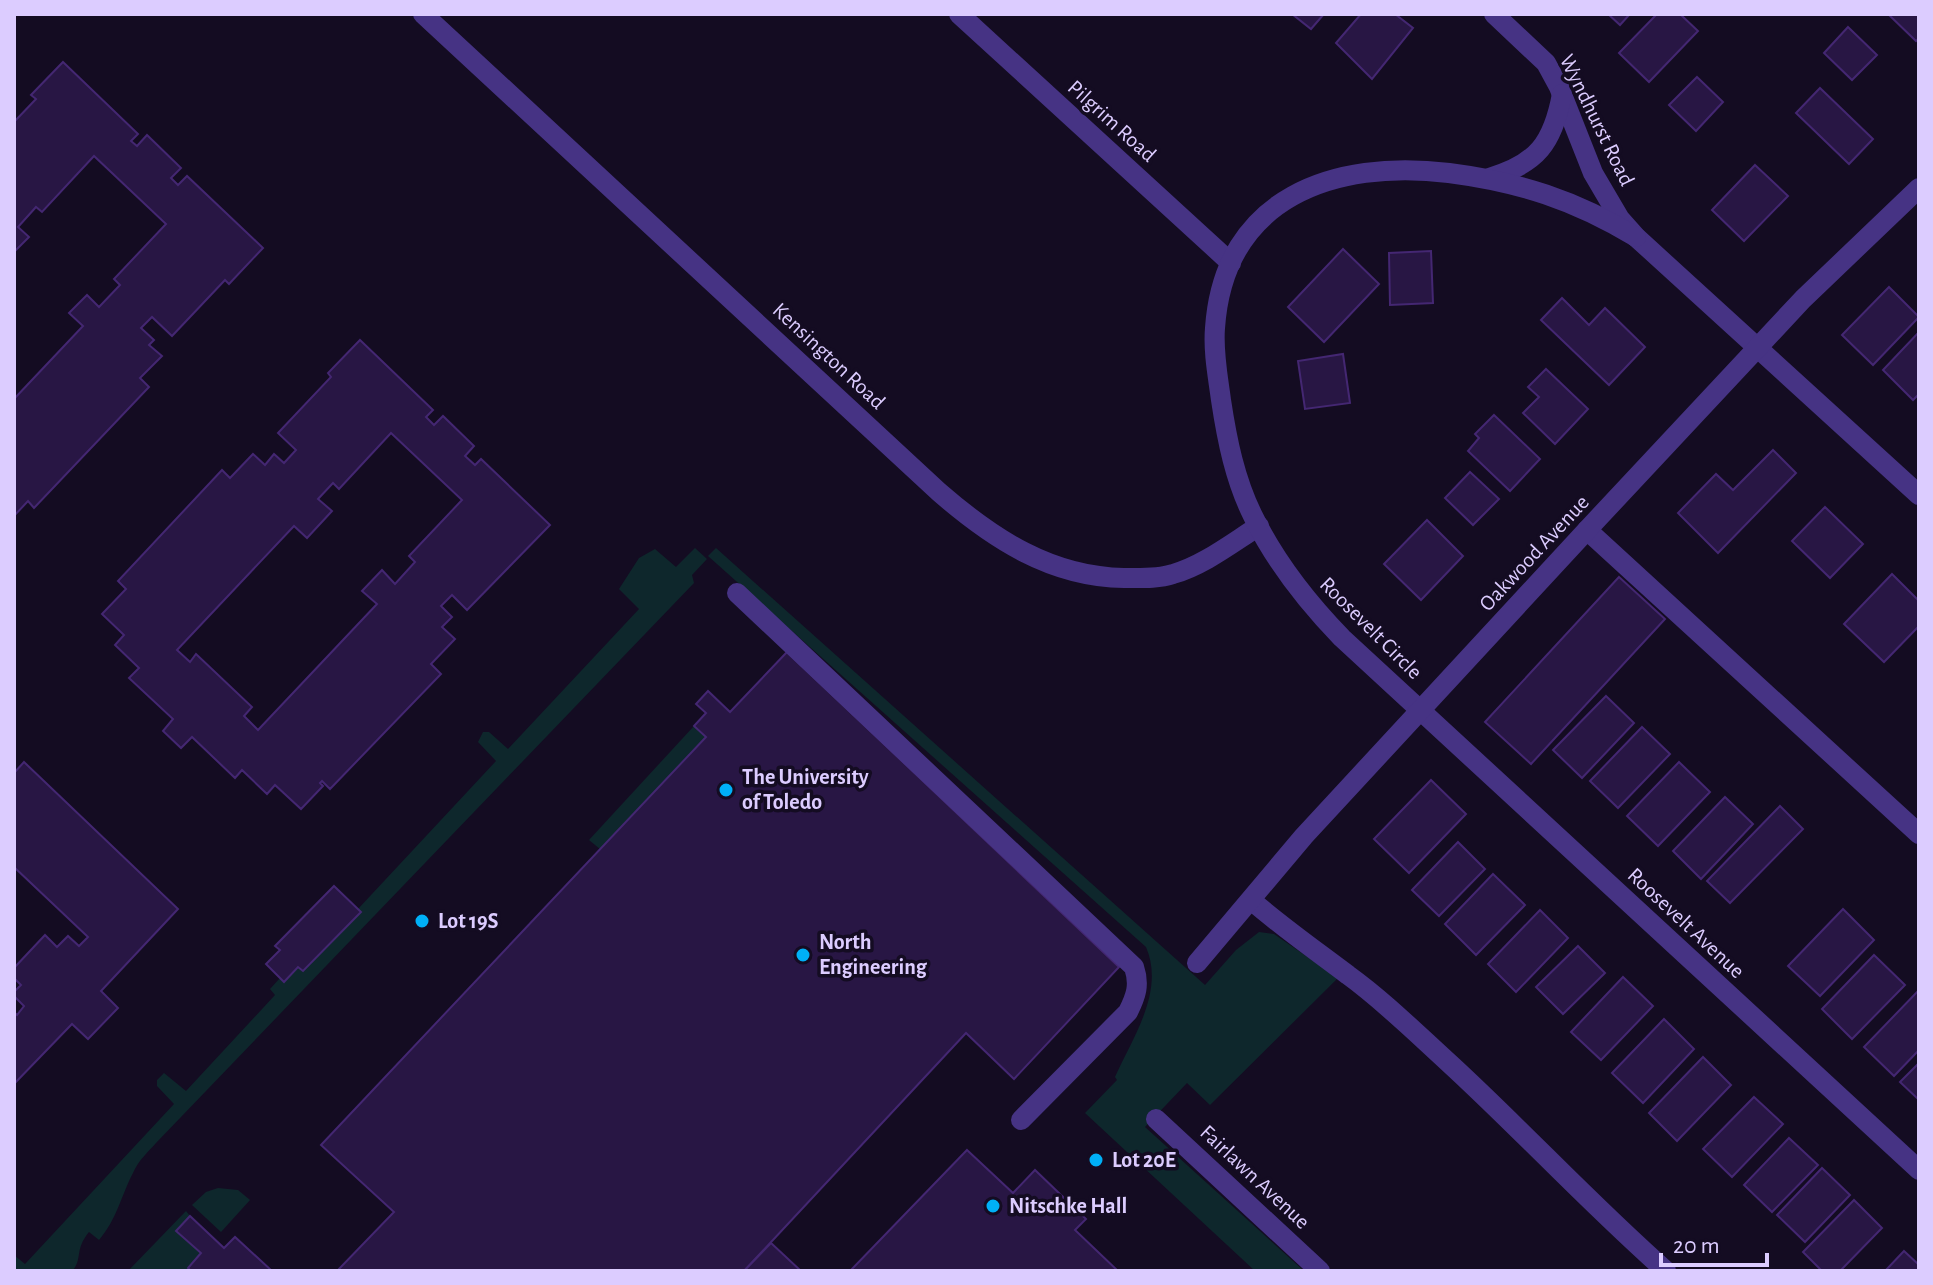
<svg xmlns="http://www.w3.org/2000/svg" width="1933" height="1285" viewBox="0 0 1933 1285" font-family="'Alegreya Sans',sans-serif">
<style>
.green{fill:#0e272c}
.building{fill:#281644;stroke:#442772;stroke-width:2;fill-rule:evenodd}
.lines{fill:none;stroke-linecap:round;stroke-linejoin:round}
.minor{stroke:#463384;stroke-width:20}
.poi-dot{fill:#00b0f7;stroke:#140c22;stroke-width:3}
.labels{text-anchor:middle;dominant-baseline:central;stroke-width:7;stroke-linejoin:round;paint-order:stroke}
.street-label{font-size:22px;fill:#dcccff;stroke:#140c22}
.poi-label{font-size:22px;font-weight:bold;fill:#dcccff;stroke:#140c22;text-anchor:start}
</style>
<rect width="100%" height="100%" fill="#140c22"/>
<g class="green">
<path d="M695,548L707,559L692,575L694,583L156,1143C148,1152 138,1161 133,1173C121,1196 117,1219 99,1240L89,1232C74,1250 83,1260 72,1271H14V1255L25,1264L174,1104L157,1086V1080L164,1073L186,1091L275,995L270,989L280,978L298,967L303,971L361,912L358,909L496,761L478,742L483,732H489L508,749L639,609L619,589L639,558L655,549L676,567Z"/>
<path d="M716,548L1205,985L1236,950L1259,932L1274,934L1338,978L1210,1105L1187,1083L1145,1127L1304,1271H1255L1085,1113L1117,1080L1115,1077C1133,1037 1165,991 1146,947L708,556Z"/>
<polygon points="694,726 706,737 600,849 589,840"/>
<polygon points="218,1188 238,1190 250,1200 221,1232 192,1205 206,1192"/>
<polygon points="186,1211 190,1216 176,1231 201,1253 188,1268 191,1271 128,1271"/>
</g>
<g class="building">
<polygon points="1292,14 1324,14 1311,29"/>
<polygon points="1361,14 1395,14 1413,28 1372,79 1336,43"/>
<polygon points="1608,14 1630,14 1620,25"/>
<polygon points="1657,14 1680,14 1698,31 1649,82 1619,53"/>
<polygon points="1888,14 1919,14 1919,38 1916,41"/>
<polygon points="1848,27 1877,55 1852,80 1824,53"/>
<polygon points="63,62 138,134 131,141 137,146 147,135 181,168 171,178 178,185 187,176 263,248 229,284 225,280 172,336 152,317 141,328 154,340 149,345 162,356 140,378 149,387 34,508 28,501 14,516 14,399 83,326 69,313 87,295 99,307 120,285 114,279 166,224 94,156 42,212 36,207 18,227 29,237 14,252 14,122 36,99 31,95"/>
<polygon points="1697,77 1723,102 1696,131 1669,105"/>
<polygon points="1820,88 1873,139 1849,164 1796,113"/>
<polygon points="1755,165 1788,196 1744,241 1712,210"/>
<polygon points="1343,249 1379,284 1324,342 1288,307"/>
<polygon points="1431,251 1433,303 1390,305 1389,253"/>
<polygon points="1889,287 1919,317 1873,365 1842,335"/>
<polygon points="1562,298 1589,325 1605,308 1645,347 1609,385 1541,320"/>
<polygon points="1919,332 1919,394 1913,400 1883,370"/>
<path d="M360,340L433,410L426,417L434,425L443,416L474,446L465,456L475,465L481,459L550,525L467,610L452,595L441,606L452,617L442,627L455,639L431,664L441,674L330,789L322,781L320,783L323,786L301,809L275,785L267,794L242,770L235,778L192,737L181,748L163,731L173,719L129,678L139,668L115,645L124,635L102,614L126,589L118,581L222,470L230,478L253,454L265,465L274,454L284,463L296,450L278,433L331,377L328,373ZM391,433L462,500L409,556L415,562L395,584L382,570L362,591L377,604L258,730L244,716L252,707L196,654L190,662L177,650L294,526L307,538L332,511L318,499L333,483L339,489Z"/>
<polygon points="1343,354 1350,403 1305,409 1298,361"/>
<polygon points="1546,369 1588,409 1555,444 1523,413 1539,397 1528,387"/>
<polygon points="1494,415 1540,459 1510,491 1468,451 1479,438 1475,434"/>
<polygon points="1773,450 1796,473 1718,553 1678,513 1716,474 1733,490"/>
<polygon points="1470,472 1499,499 1473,525 1445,498"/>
<polygon points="1825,507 1863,544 1830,578 1792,541"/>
<polygon points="1427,520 1463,556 1421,600 1384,564"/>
<polygon points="1892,574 1919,601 1919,626 1884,662 1844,624"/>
<polygon points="1619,577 1665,619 1531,764 1485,722"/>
<polygon points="787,652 1119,967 1014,1079 966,1033 744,1271 337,1271 394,1212 321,1145 706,737 694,726 706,713 696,704 708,691 730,712"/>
<polygon points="1606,696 1634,723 1582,778 1553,750"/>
<polygon points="1642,727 1670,754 1618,808 1590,781"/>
<polygon points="24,762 178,909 101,991 118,1008 88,1039 72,1024 14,1084 14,1012 17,1015 24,1006 14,996 14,992 21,985 14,978 14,968 45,935 57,947 68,936 79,946 88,937 14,867 14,773"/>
<polygon points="1679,762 1710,792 1658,846 1627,816"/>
<polygon points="1431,780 1466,814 1409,873 1374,839"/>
<polygon points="1725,797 1753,824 1701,879 1673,851"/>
<polygon points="1780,806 1803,829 1730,903 1707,881"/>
<polygon points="1458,842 1485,869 1439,916 1412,890"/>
<polygon points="1493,874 1525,905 1476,955 1445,924"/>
<polygon points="334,886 361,912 303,971 298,967 284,982 266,964 280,950 275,946"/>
<polygon points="1843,909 1874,940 1820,996 1788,966"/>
<polygon points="1540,910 1568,938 1516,992 1488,964"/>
<polygon points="1578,946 1605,973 1563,1014 1536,987"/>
<polygon points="1874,955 1905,985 1852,1039 1822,1009"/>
<polygon points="1623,977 1653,1006 1601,1060 1571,1032"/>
<polygon points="1919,990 1919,1050 1894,1076 1864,1047"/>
<polygon points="1664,1019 1694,1049 1643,1103 1612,1073"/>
<polygon points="1703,1057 1731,1085 1677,1141 1649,1113"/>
<polygon points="1919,1063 1919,1100 1900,1082"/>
<polygon points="1754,1097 1783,1124 1732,1177 1703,1149"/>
<polygon points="1789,1138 1818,1165 1772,1212 1744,1185"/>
<polygon points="967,1150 1013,1193 1035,1170 1086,1219 1075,1230 1118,1271 850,1271"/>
<polygon points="1822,1168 1850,1195 1805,1242 1777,1215"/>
<polygon points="1854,1200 1882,1228 1840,1271 1822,1271 1803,1252"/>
<polygon points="190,1216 224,1248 235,1237 272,1271 191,1271 188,1268 201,1253 176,1231"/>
<polygon points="771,1243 801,1271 744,1271"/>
<polygon points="1904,1251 1919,1265 1919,1271 1885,1271"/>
</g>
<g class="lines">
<g class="minor">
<path d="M423,14L939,492C993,539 1051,577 1124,578C1140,578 1158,579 1173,574C1204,565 1232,543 1259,526"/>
<polyline points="959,14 1231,263"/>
<polyline points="1494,14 1546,63 1559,87 1593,173 1620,219 1636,237 1919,495"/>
<path d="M1489,178C1537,164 1553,143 1562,94"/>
<path d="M1636,237C1575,200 1519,182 1449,173C1334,159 1224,197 1215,328C1213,352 1218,377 1221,400C1227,440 1235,480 1253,516C1276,563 1306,601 1342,638L1919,1170"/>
<polyline points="1587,530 1919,834"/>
<path d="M737,593L1134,967C1140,985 1136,996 1128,1012L1021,1120"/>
<path d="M1251,900C1282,927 1315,950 1348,975C1384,1001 1416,1033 1449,1063C1523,1131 1591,1205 1666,1271"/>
<polyline points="1197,963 1304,836 1587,530 1803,299 1919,188"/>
<polyline points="1156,1119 1320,1271"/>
</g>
</g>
<g class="poi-dot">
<circle cx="726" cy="790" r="8"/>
<circle cx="422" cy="921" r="8"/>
<circle cx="803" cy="955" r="8"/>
<circle cx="1096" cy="1160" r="8"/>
<circle cx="993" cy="1206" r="8"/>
</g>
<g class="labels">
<g class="street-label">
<text transform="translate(1597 120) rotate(64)">Wyndhurst Road</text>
<text transform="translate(1112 121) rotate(42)">Pilgrim Road</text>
<text transform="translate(829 356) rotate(43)">Kensington Road</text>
<text transform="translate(1534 553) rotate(-47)">Oakwood Avenue</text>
<text transform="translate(1371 628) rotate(45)">Roosevelt Circle</text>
<text transform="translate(1686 923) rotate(43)">Roosevelt Avenue</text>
<text transform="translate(1255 1177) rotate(43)">Fairlawn Avenue</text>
</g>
<g class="poi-label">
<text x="742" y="777">The University<tspan x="742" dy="25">of Toledo</tspan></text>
<text x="438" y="921">Lot 19S</text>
<text x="819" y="942">North<tspan x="819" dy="25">Engineering</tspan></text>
<text x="1112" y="1160">Lot 20E</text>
<text x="1009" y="1206">Nitschke Hall</text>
</g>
</g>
<rect width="1933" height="1285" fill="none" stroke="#dcccff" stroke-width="32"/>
<path d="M1661 1253v12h106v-12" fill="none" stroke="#dcccff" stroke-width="4"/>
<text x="1673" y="1253" font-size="24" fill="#dcccff" stroke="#140c22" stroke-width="6" paint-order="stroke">20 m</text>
</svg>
